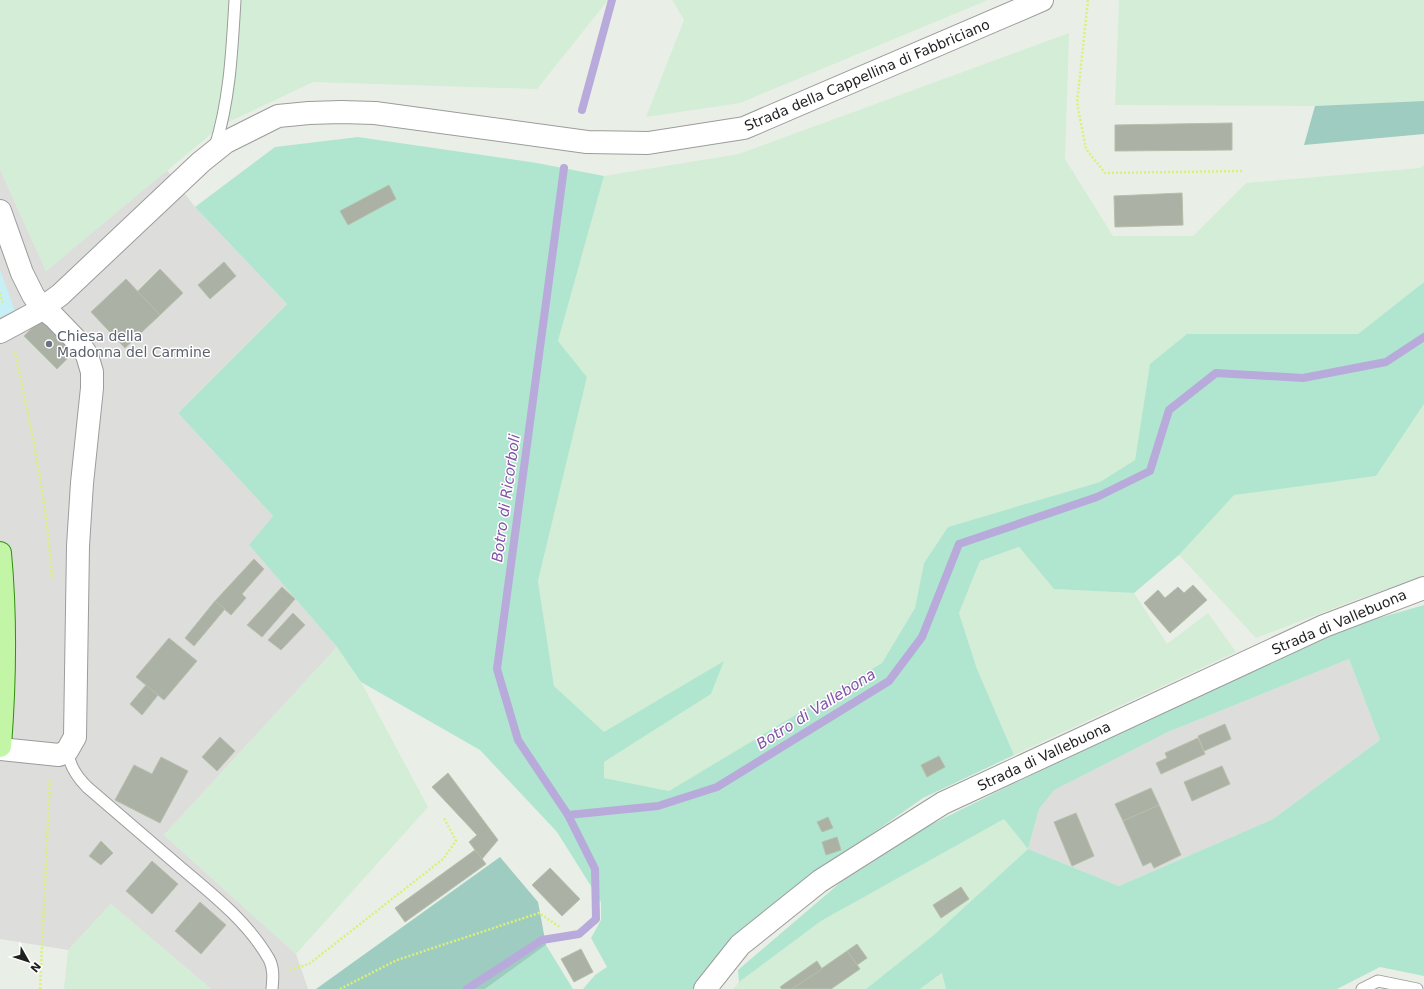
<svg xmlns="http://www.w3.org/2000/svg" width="1424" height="989" viewBox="0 0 1424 989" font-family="'DejaVu Sans',sans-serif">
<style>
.residential{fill:#dddddc}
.farmland{fill:#d3edd7}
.grass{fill:#b0e6cf;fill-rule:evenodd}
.forest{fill:#9eccc1}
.park{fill:#c7eff6}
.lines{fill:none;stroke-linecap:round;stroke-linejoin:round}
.stream{stroke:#b8aada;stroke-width:8}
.building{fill:#abb1a5;stroke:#b5c0aa}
.service-casing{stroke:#9c9c9c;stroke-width:13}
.minor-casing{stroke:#9c9c9c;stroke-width:24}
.primary-casing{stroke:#2e900b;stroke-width:24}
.path{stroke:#dbf077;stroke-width:2.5;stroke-dasharray:2 2;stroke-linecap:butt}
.service{stroke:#fff;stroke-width:11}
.minor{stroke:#fff;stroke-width:22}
.primary{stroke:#c2f5a6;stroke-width:22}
.worship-dot{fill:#6b7280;stroke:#fff;stroke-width:1.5}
.labels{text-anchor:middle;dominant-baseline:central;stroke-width:3;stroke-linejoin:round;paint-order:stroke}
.street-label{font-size:14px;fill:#1f1f1f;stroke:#fff}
.worship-label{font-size:14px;fill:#5b616d;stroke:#fff;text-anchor:start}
.water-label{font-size:15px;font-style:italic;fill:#8452a9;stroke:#fff}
</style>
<rect width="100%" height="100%" fill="#e9efe6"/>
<g class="residential">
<polygon points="0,169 46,271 167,170 195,207 287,304 178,413 273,516 249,545 337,647 164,835 296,954 308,989 211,989 111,904 68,950 0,939"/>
<polygon points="1349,659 1380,740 1273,819 1119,886 1028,849 1039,809 1053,790 1168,732"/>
</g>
<g class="farmland">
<polygon points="0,0 608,0 537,89 313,82 222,125 46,271 0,169"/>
<polygon points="672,0 988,0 740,103 646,117 684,20"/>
<polygon points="1119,0 1424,0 1424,101 1315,106 1115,105"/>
<polygon points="1069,33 1065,159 1113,236 1193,236 1246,183 1420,168 1424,165 1424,282 1358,334 1187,334 1150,365 1135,460 1100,482 948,527 924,563 915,608 882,663 669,791 603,778 604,762 711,694 724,661 604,733 554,686 538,581 587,377 558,341 604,176 739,154"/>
<polygon points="1424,404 1424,576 1358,599 1256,638 1179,555 1234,494 1376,476"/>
<polygon points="1019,547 1054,589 1134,593 1167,644 1208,613 1236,652 1014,755 977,669 959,613 980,561"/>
<polygon points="337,647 361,682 428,807 296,954 164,835"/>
<polygon points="1004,819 1028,849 935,934 866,989 733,989 739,982 821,921"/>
<polygon points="111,904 211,989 64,989 68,950"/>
<polygon points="943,973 946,989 920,989"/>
</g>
<g class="grass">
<polygon points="358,137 537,163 604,176 558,341 587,377 538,581 554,686 604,732 724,661 711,694 604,762 604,778 669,791 882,663 915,608 924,563 948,527 1100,482 1135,460 1150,364 1187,334 1358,334 1424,282 1424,404 1376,476 1234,495 1179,555 1134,593 1054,589 1019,547 980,561 959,613 977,669 1014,755 923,798 813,875 733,944 694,989 583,989 595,975 607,967 591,938 601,920 601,902 557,832 480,750 361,682 337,647 249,545 273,516 178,413 287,304 195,207 275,147"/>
<path d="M1424,605V976L1380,967L1337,989H946L942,973L920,989H866L935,934L1028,849L1004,819L821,921L739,982L738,970L841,882L928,826L1146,718L1358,624ZM1349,659L1380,740L1273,819L1119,886L1028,849L1039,809L1054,790L1168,732Z"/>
<polygon points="546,945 573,989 485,989"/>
</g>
<g class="forest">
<polygon points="1424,101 1424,134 1304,145 1315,106"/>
<polygon points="500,857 538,902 546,945 485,989 316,989"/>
</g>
<polygon class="park" points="0,270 15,311 0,317"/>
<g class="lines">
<g class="stream">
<polyline points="582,110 612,0"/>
<polyline points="564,168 497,669 518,740 568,815"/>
<polyline points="467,989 542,940 579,934 596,919 595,869 568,815 658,806 717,787 889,681 922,637 959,544 1097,497 1150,471 1169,410 1216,373 1303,378 1386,362 1424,337"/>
</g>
</g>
<g class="building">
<polygon points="1232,123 1232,150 1115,151 1115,125"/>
<polygon points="389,185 396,199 348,225 340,211"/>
<polygon points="1182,193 1183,225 1115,227 1114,196"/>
<polygon points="224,262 236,276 210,299 198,285"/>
<polygon points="160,269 183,293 160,315 137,292"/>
<polygon points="126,279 160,315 125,348 91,312"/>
<polygon points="41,319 74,352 57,369 24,336"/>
<polygon points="254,559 264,569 242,594 246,598 231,615 215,601"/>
<polygon points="1193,585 1207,600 1170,633 1144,603 1158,590 1165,598 1178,587 1184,593"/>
<polygon points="282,587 295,599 262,637 247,625"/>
<polygon points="215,601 225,609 194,646 185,638"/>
<polygon points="293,613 305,625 281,650 268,640"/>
<polygon points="169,638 197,661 164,700 136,677"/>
<polygon points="146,685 158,695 142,715 130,704"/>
<polygon points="1225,724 1231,739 1204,751 1198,736"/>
<polygon points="220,737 235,751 217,771 202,757"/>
<polygon points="1198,738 1205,754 1161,774 1156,763 1167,758 1165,753"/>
<polygon points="939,756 945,767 927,777 921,765"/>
<polygon points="161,757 188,771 160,823 115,800 134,765 152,774"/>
<polygon points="1222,766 1230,784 1192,801 1184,782"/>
<polygon points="448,773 498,840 482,859 469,842 477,835 432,787"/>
<polygon points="1151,788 1159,805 1123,821 1115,804"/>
<polygon points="1159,805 1181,855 1154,868 1151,862 1143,866 1123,821"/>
<polygon points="1076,813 1094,856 1072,866 1054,822"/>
<polygon points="828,817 833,828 822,832 817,822"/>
<polygon points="837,837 841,850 826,855 822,842"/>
<polygon points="101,841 113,853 101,865 89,856"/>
<polygon points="475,850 486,864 405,922 395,908"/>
<polygon points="152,861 178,884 152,914 126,891"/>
<polygon points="550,868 580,899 562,916 532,885"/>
<polygon points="961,887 969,899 941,918 933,905"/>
<polygon points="200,902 226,925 201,954 175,931"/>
<polygon points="857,944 867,958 857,965 847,951"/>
<polygon points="581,949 593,972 574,982 561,959"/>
<polygon points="847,951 860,969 831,989 792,989"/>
<polygon points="817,961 822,969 792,989 782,989 780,987"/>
</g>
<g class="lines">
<g class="service-casing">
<g id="service">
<path d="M215,147C230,99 232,50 235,0"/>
<path d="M67,751C70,766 76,776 87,787C118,814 149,840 180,867C212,894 248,922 269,959C274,968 273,979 272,989"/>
<polyline points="1362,989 1378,981 1417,989"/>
</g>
</g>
<g class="minor-casing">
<g id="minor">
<polyline points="0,211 22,273 33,295 42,308 54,317 78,342 87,355 92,372 92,388 82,483 78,546 75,737 67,751 59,755 0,749"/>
<polyline points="0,332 35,313 60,295 201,162 226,142 278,116 309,113 341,112 375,113 587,142 648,143 744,128 1042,0"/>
<polyline points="705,989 740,945 820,881 943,803 1324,626 1424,588"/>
</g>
</g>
<g class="primary-casing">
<path id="primary" d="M0,553C6,617 5,681 0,746"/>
</g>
<g class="path">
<polyline points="1088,0 1077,103 1086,149 1105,173 1242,171"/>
<polyline points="0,293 3,304"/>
<path d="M15,352C31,427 47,502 52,579"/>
<polyline points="290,970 309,964 443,859 456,841 444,818"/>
<polyline points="40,989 50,778"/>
<polyline points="340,989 397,960 539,913 561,928"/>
</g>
<use href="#service" class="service"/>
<use href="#minor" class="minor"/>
<use href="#primary" class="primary"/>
</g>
<circle class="worship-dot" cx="49" cy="344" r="4"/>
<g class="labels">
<g class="street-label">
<text transform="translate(867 75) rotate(-23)">Strada della Cappellina di Fabbriciano</text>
<text transform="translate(1339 622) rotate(-23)">Strada di Vallebuona</text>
<text transform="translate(1044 756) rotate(-25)">Strada di Vallebuona</text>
</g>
<g class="worship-label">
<text x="57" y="336">Chiesa della<tspan x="57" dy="16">Madonna del Carmine</tspan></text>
</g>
<g class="water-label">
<text transform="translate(506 498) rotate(-82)">Botro di Ricorboli</text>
<text transform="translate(816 709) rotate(-32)">Botro di Vallebona</text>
</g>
</g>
<g transform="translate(28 961) rotate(129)" stroke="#ffffff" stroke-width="3" paint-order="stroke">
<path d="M0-3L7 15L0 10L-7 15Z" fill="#1f1f1f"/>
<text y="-6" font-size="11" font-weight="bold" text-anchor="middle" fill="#1f1f1f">N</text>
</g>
</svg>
